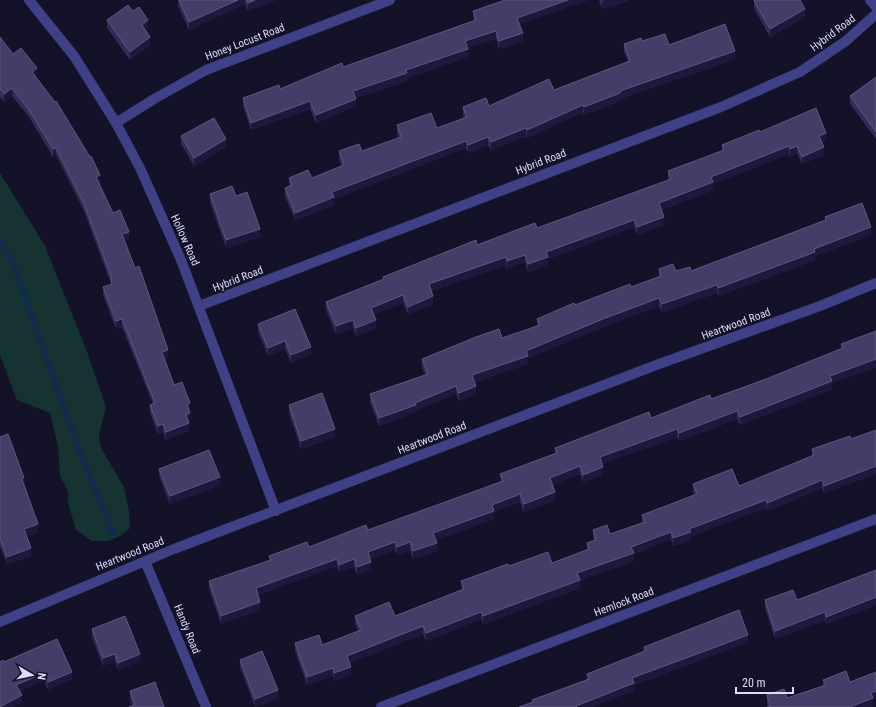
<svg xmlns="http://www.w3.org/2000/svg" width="876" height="707" viewBox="0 0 876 707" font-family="'Roboto Condensed',sans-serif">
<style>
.green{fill:#153330}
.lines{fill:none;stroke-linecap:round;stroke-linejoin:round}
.stream{stroke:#112c4e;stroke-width:5.5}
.minor{stroke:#3f4086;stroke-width:10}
.wall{fill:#312b56}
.shaded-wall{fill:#1e193c}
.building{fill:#433e68;stroke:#5c577f}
.labels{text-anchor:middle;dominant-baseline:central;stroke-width:3.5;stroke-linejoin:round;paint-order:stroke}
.street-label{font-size:11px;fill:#dddbfe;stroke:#141229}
</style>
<rect width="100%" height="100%" fill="#141229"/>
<polygon class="green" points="0,173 45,246 86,349 106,407 99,435 101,448 124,487 129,512 130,528 122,535 109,541 92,541 76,530 68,503 68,491 60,476 58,446 50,413 17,400 0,355"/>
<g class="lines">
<polyline class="stream" points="0,241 13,263 78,447 113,533"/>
<g class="minor">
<polyline points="29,0 74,56 116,123 140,168 181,260 276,511"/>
<polyline points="870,0 876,7"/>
<polyline points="116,123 154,99 206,70 390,0"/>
<polyline points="199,306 721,107 800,72 846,41 876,14"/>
<polyline points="145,561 206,707"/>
<polyline points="0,622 174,549 659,364 820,306 876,283"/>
<polyline points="381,707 876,519"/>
</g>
</g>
<g class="wall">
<polygon points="178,0 276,0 248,11 245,4 189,30 178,6"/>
<polygon points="599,0 628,0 628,1 602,9"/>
<polygon points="754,1 805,17 770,37 754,8"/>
<polygon points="133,11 148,28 145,30 150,45 130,60 107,28 107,20"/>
<polygon points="473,11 520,24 523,41 499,49 496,39 468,48 468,57 407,78 407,81 356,98 356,106 316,123 310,109 251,130 243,106 243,98 280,89 343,67 474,21 473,18"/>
<polygon points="0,37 13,54 37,76 36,77 100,183 99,184 113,213 129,239 125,241 168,358 164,359 174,385 190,411 189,411 190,421 189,422 189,431 166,440 163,432 158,434 150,413 150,405 153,404 122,327 116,329 103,295 103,287 111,284 84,211 56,155 53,157 29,117 12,96 4,102 0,97"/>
<polygon points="642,41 669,45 735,59 620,99 620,101 584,115 583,112 527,138 526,136 491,150 488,145 468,153 466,148 334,199 334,205 295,220 285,196 285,188 289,186 289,178 312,178 341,166 339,159 339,151 362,151 398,138 397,133 397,125 437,128 464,118 463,115 463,107 489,106 554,90 628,61 624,52 624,44"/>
<polygon points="876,77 876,139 850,104 850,96"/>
<polygon points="760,132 826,140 822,142 824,155 802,164 797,153 790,157 789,154 713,184 713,190 662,210 664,225 637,235 634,227 548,259 548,265 528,272 525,262 507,269 506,265 431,291 433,304 408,314 403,303 374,314 376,328 356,336 353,328 336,334 326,310 326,302 383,279 383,277 477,245 537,228 668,180 668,171 722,151 722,145"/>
<polygon points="181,136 226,147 194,166 181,144"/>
<polygon points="210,194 236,196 260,237 226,248 210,202"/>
<polygon points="825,217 871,235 815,256 815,260 718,296 717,293 662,312 659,306 603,327 528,358 528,364 475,382 476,394 459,401 456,394 416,410 416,412 379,426 370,402 370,394 425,375 422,367 422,359 502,338 537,326 537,319 659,277 659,269 676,271 691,271 825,220"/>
<polygon points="258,324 311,354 291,363 285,349 268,356 258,332"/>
<polygon points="876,331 876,367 832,383 832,389 740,425 737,419 679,441 677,437 602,464 603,475 583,482 580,474 552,485 555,500 524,512 520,502 494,512 494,519 436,540 437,551 413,559 410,550 397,555 395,550 370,559 371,569 357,575 354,567 339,572 337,566 258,595 260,610 221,624 209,589 209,581 269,561 269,556 309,547 368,530 501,482 500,474 555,453 555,448 711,399 766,379 841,349 841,344"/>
<polygon points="289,405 335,437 301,449 289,413"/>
<polygon points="876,430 876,474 824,493 822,488 767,511 766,508 691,536 691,540 673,546 671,539 634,554 634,561 580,580 580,588 483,624 481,619 426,641 423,634 349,663 351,675 334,681 333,676 307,685 295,651 295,643 322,645 358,631 355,624 355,616 395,616 462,590 461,581 509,566 552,563 587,550 587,543 594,540 593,538 593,530 610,534 642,523 642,515 695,495 693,492 693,484 739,486 812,456 812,449 851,439"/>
<polygon points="0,437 24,485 38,532 27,536 31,556 7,564 0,547"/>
<polygon points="159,469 220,485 170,504 159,476"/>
<polygon points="876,570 876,605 826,624 825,620 775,639 765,608 765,600 797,600"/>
<polygon points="92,629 140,661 118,670 115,661 103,666 92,637"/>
<polygon points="748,642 634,685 634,691 532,702 532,700 587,680 587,674 644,652 644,647"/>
<polygon points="240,660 278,698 255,707 240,667"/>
<polygon points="4,662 72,679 48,690 44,680 20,691 22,703"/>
<polygon points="876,672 876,699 873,700 873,706 870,707 767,707 768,707 767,703 767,695 787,698 823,686 823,680 850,682"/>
<polygon points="130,691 164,707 132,706 130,698"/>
</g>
<g class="shaded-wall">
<polygon points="238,0 245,0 245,4 189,30 189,22"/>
<polygon points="255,0 276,0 248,11 248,3"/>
<polygon points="568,0 590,0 517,25 517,18"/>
<polygon points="606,0 628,0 628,1 602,9 602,1"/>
<polygon points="805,9 805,17 770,37 770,29"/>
<polygon points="148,20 148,28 142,33 142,25"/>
<polygon points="496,31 496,39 465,49 465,41"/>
<polygon points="523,33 523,41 499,49 499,41"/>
<polygon points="150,37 150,45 130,60 130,52"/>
<polygon points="468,49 468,57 407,78 407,81 353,99 353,91 406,70"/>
<polygon points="735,51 735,59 620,99 620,101 584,115 584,107 620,91"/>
<polygon points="37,68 37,76 32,80 32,72"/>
<polygon points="12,88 12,96 4,102 4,94"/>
<polygon points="356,99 356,106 316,123 316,115"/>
<polygon points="310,101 310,109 251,130 251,123"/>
<polygon points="583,105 583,112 527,138 527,130"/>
<polygon points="526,128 526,136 491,150 491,142"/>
<polygon points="826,133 826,140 819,143 819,136"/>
<polygon points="488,137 488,145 468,153 468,145"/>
<polygon points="226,139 226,147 194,166 194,158"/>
<polygon points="466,141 466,148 334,199 334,205 295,220 295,213 332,192"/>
<polygon points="789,146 789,154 713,184 713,190 659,211 659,203 711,177"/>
<polygon points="797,146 797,153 790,157 790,149"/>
<polygon points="824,147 824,155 802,164 802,157"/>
<polygon points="56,148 56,155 53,157 53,149"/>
<polygon points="100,175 100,183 96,185 96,177"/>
<polygon points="664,217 664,225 637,235 637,227"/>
<polygon points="634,220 634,227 548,259 548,265 528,272 528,264 546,252"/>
<polygon points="871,227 871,235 815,256 815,260 718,296 718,288 814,249"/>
<polygon points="260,229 260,237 226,248 226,240"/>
<polygon points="129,232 129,239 122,242 122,234"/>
<polygon points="525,255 525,262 507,269 507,261"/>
<polygon points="506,257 506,265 429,292 429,284"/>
<polygon points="717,285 717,293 662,312 662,304"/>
<polygon points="403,295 403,303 371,315 371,308"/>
<polygon points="433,296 433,304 408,314 408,307"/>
<polygon points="659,298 659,306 603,327 528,358 528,364 472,383 472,375 526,351 603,319"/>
<polygon points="122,319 122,327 116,329 116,321"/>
<polygon points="353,320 353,328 336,334 336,326"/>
<polygon points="376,320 376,328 356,336 356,328"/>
<polygon points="285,341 285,349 268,356 268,348"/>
<polygon points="311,347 311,354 291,363 291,355"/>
<polygon points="168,350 168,358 162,360 162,352"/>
<polygon points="876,359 876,367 832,383 832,389 740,425 740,417 830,376"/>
<polygon points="456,386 456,394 416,410 416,412 379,426 379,418 415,403"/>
<polygon points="476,386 476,394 459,401 459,393"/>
<polygon points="190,403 190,411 187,412 187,405"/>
<polygon points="737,411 737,419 679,441 679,433"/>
<polygon points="190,413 190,421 186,423 186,415"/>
<polygon points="189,423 189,431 166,440 166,432"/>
<polygon points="163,424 163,432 158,434 158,426"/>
<polygon points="335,429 335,437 301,449 301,441"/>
<polygon points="677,429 677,437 600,465 600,457"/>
<polygon points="580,466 580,474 550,486 550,478"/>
<polygon points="876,466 876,474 824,493 824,486"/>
<polygon points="603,467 603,475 583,482 583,475"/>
<polygon points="220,477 220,485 170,504 170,496"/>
<polygon points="822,480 822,488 767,511 767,503"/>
<polygon points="555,492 555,500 524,512 524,504"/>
<polygon points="520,494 520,502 494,512 494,519 433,541 433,533 492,505"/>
<polygon points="766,500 766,508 691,536 691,540 673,546 673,538 689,529"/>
<polygon points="38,524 38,532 24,537 24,529"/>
<polygon points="671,532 671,539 634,554 634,561 580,580 580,588 483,624 483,616 577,573 631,547"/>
<polygon points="395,542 395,550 368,560 368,552"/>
<polygon points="410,542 410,550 397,555 397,547"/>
<polygon points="437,543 437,551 413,559 413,551"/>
<polygon points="31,548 31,556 7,564 7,557"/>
<polygon points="337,559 337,566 256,596 256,588"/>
<polygon points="354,559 354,567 339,572 339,565"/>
<polygon points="371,562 371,569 357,575 357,567"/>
<polygon points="876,597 876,605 826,624 826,617"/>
<polygon points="260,602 260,610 221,624 221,616"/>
<polygon points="481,612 481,619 426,641 426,633"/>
<polygon points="825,612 825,620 775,639 775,631"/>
<polygon points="423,626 423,634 347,664 347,656"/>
<polygon points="748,635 748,642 634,685 634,691 593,707 576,707 576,706 632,678"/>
<polygon points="115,654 115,661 103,666 103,658"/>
<polygon points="140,654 140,661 118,670 118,663"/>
<polygon points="351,667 351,675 334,681 334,673"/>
<polygon points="333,668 333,676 307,685 307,677"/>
<polygon points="72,672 72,679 48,690 48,682"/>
<polygon points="44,673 44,680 16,693 16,685"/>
<polygon points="278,690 278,698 255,707 255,699"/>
<polygon points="876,691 876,699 873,700 873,706 870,707 850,707 871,693"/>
<polygon points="22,695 22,703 14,707 0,707"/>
</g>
<g class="building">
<polygon points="179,0 238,0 189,22"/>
<polygon points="247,0 255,0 248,3"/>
<polygon points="505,0 568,0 517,18 523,33 499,41 496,31 465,41 468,49 406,70 407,73 353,91 356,99 316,115 310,101 251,123 243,98 279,85 280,89 342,63 343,67 476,20 473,11"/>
<polygon points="755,0 800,0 805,9 770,29 754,1"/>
<polygon points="128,5 133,11 139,7 148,20 142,25 150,37 130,52 107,20"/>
<polygon points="725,24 735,51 620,91 620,93 584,107 583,105 527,130 526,128 491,142 488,137 468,145 466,141 332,192 334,197 295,213 285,188 292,185 289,178 308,170 312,178 344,165 339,151 359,144 362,151 401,137 397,125 431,113 437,128 467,117 463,107 486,98 489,106 549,79 554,90 630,61 624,44 641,38 642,41 665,34 669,45"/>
<polygon points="0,37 13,54 21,48 37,68 32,72 55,102 56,101 90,157 91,156 100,175 96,177 113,213 120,210 129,232 122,234 135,268 139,266 168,350 162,352 174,385 182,382 190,403 187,405 190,413 186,415 189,423 166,432 163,424 158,426 150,405 155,403 122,319 116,321 103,287 112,284 111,276 84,204 56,148 53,149 29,110 12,88 4,94 0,89"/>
<polygon points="876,77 876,132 850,96"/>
<polygon points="816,108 826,133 819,136 824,147 802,157 797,146 790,149 789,146 711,177 713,182 659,203 664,217 637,227 634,220 546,252 548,257 528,264 525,255 507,261 506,257 429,284 433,296 408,307 403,295 371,308 376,320 356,328 353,320 336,326 326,302 384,279 383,277 476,240 477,245 535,223 537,228 671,179 668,171 724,150 722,145 759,130 760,132"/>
<polygon points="214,118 226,139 194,158 181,136"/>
<polygon points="232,186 236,196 247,192 260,229 226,240 210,194"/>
<polygon points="862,203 871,227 814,249 815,252 718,288 717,285 662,304 659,298 603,319 526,351 528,356 472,375 476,386 459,393 456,386 415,403 416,405 379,418 370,394 428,374 422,359 476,337 499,329 502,338 540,325 537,319 574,303 575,305 630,284 631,287 661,276 659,269 673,264 676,271 690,267 691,271 826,220 825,217"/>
<polygon points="295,309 311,347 291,355 285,341 268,348 258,324"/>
<polygon points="876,331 876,359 830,376 832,381 740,417 737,411 679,433 677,429 600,457 603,467 583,475 580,466 550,478 555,492 524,504 520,494 492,505 494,511 433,533 437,543 413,551 410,542 397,547 395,542 368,552 371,562 357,567 354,559 339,565 337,559 256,588 260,602 221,616 209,581 271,560 269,556 307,542 309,547 366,525 368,530 503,481 500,474 557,453 555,448 649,412 651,418 710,395 711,399 766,379 843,348 841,344"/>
<polygon points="322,393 335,429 301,441 289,405"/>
<polygon points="876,430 876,466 824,486 822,480 767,503 766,500 689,529 691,532 673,538 671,532 631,547 634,553 577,573 580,580 483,616 481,612 426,633 423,626 347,656 351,667 334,673 333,668 307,677 295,643 319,635 322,645 361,630 355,616 389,602 395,616 464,589 461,581 508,564 509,566 548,552 552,563 589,549 587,543 596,540 593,530 607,525 610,534 645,522 642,515 697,494 693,484 732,469 739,486 814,455 812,449 850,436 851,439"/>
<polygon points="8,434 24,478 22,479 38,524 24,529 31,548 7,557 0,539 0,437"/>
<polygon points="209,450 220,477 170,496 159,469"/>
<polygon points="876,570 876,597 826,617 825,612 775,631 765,600 793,590 797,600"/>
<polygon points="739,610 748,635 632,678 634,683 576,706 577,707 519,707 533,702 532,700 589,679 587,674 645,651 644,647"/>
<polygon points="125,616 140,654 118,663 115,654 103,658 92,629"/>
<polygon points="57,639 72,672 48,682 44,673 16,685 22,695 0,707 0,662 3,660 4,662"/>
<polygon points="262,651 278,690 255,699 240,660"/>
<polygon points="846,671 850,682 876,672 876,691 871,693 873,698 850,707 767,707 770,706 767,695 784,689 787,698 826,685 823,680"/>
<polygon points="155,682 164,707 129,707 135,705 130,691"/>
</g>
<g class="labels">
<g class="street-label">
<text transform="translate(833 33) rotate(-37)">Hybrid Road</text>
<text transform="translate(245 42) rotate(-21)">Honey Locust Road</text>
<text transform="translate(541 162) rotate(-21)">Hybrid Road</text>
<text transform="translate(185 240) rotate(66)">Hollow Road</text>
<text transform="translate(238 279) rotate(-21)">Hybrid Road</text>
<text transform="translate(736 324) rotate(-20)">Heartwood Road</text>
<text transform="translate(432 438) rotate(-21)">Heartwood Road</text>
<text transform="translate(130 554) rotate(-22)">Heartwood Road</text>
<text transform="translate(624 602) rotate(-21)">Hemlock Road</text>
<text transform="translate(187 629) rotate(68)">Handy Road</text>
</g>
</g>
<g transform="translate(32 675) rotate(99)" stroke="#141229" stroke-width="3" paint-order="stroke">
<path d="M0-3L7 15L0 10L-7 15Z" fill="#dddbfe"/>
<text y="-6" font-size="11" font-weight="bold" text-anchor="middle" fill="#dddbfe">N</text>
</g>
<path d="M736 687v6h57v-6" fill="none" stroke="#dddbfe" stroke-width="2"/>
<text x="742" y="687" font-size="12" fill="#dddbfe" stroke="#141229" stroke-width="3" paint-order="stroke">20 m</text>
</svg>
